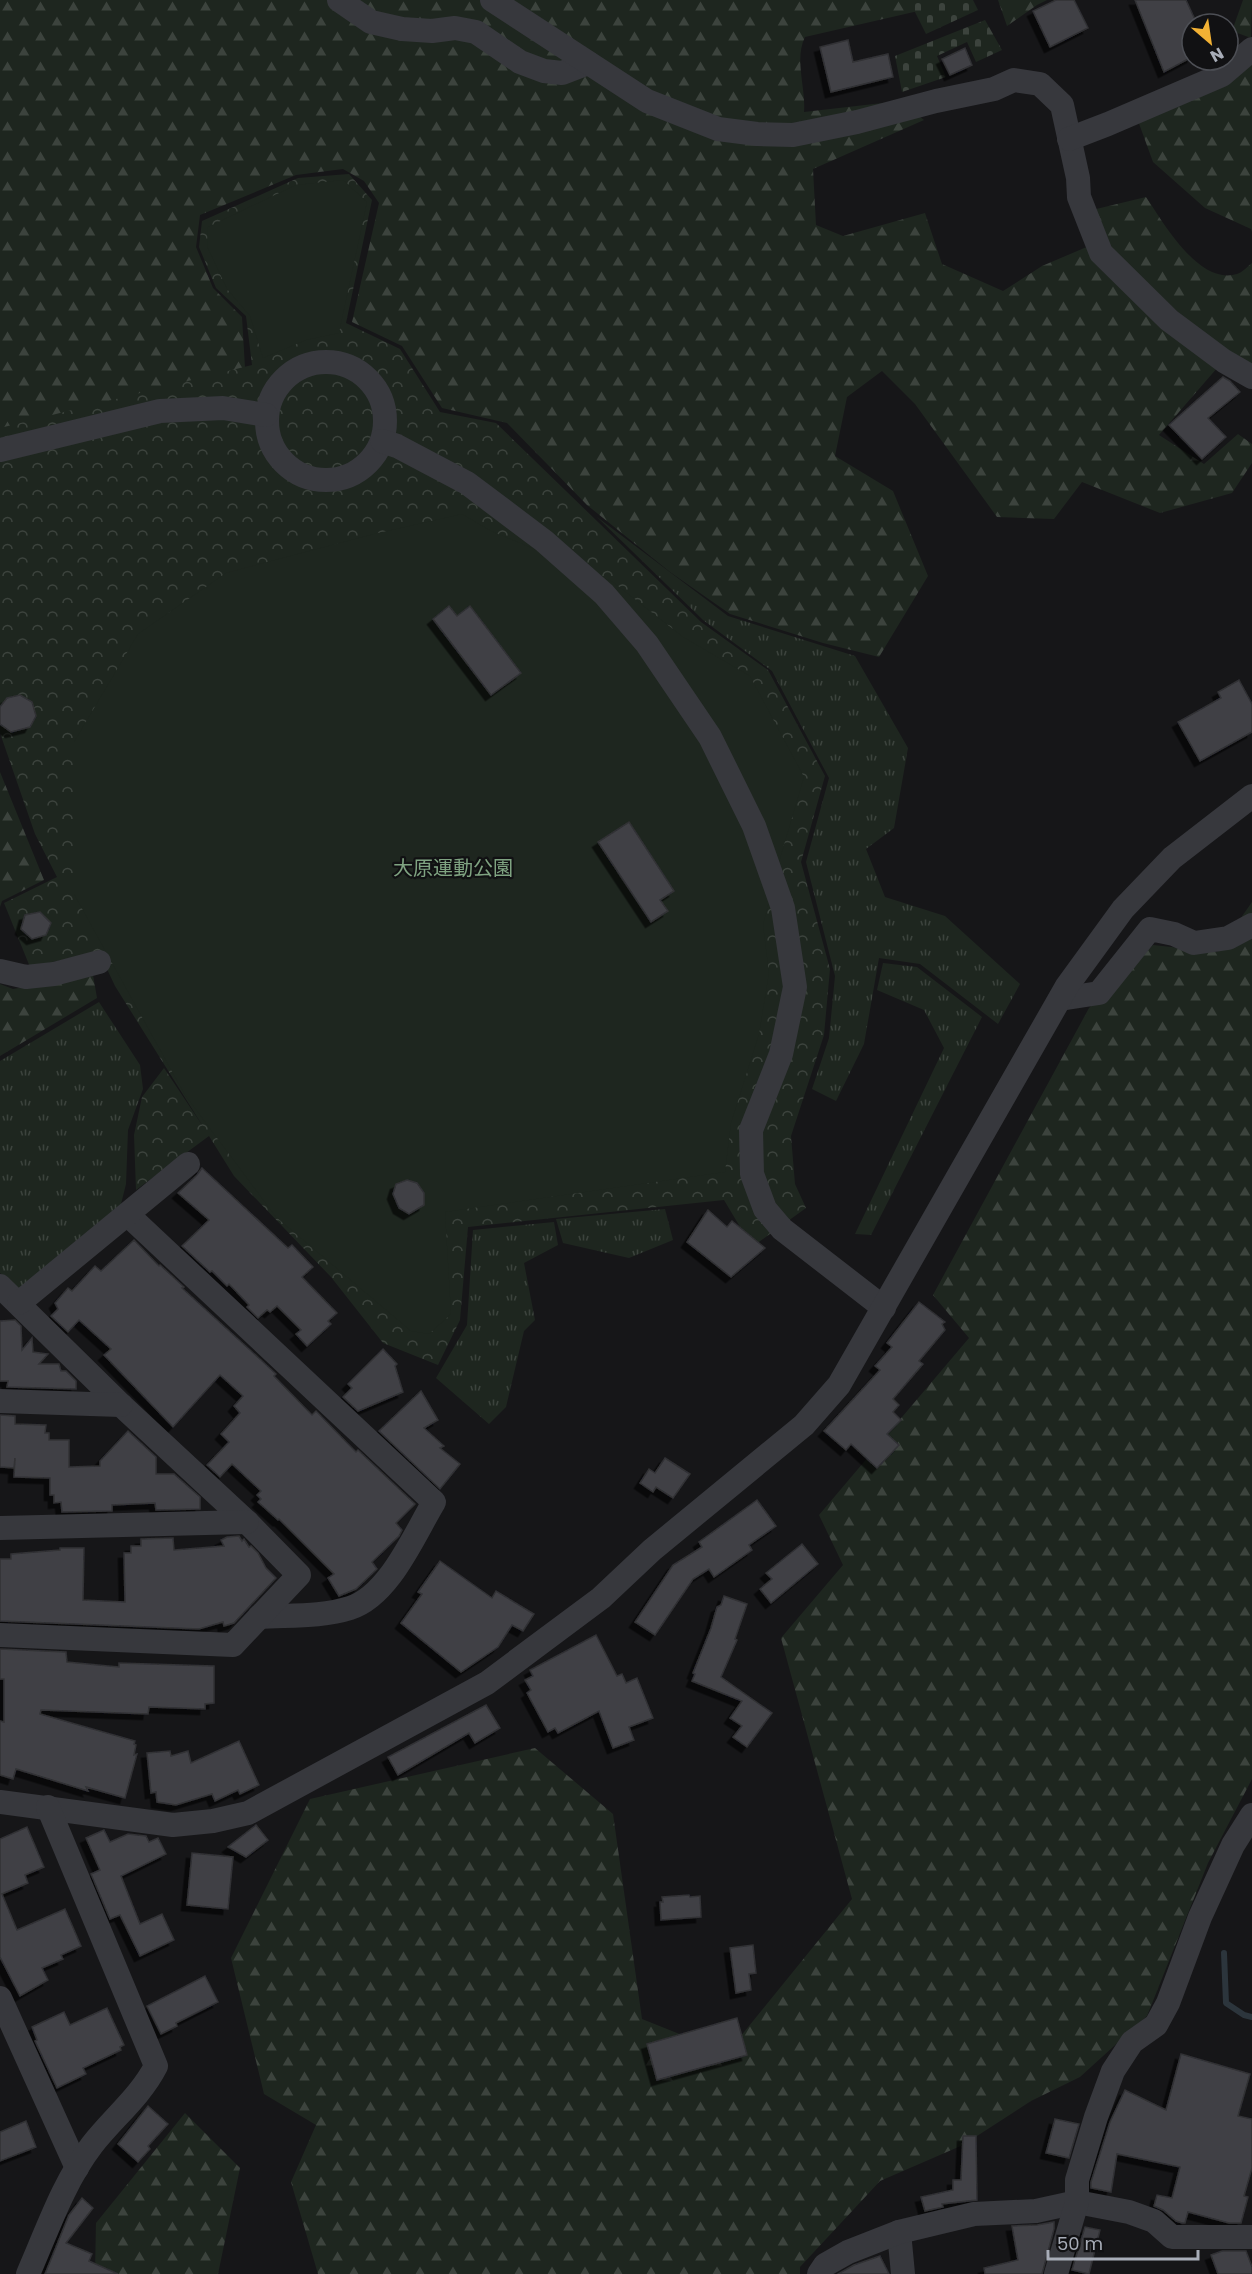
<svg xmlns="http://www.w3.org/2000/svg" width="1252" height="2274" viewBox="0 0 1252 2274" font-family="Poppins,'Noto Sans JP',sans-serif">
<style>
.grass{fill:url(#grass-tufts)}
.forest{fill:url(#forest-firs)}
.cemetery{fill:url(#cemetery-stones)}
.park{fill:url(#park-crowns)}
.pitch{fill:#1e261f}
.lines{fill:none;stroke-linecap:round;stroke-linejoin:round}
.stream{stroke:#2c353c;stroke-width:6}
.building{fill:#404145;stroke:#303034;stroke-width:1.5;filter:url(#shadow)}
.minor{stroke:#37383d;stroke-width:24}
.labels{text-anchor:middle;dominant-baseline:central;stroke-width:4.5;stroke-linejoin:round;paint-order:stroke}
.park-label{font-size:20px;fill:#7fa381;stroke:#111113}
</style>
<defs>
<pattern id="grass-tufts" width="24" height="20" patternUnits="userSpaceOnUse" patternTransform="scale(1.5)"><rect width="24" height="20" fill="#1e261f"/><path d="M3 7l-1-3M5 7V3M7 7l1-3M15 17l-1-3M17 17v-4M19 17l1-3" fill="none" stroke="#3c433d"/></pattern>
<pattern id="forest-firs" width="22" height="20" patternUnits="userSpaceOnUse" patternTransform="scale(1.5)"><rect width="22" height="20" fill="#1e261f"/><path d="M5 1l3.5 6h-7zM16 11l3.5 6h-7z" fill="#3c433d"/></pattern>
<pattern id="cemetery-stones" width="16" height="16" patternUnits="userSpaceOnUse" patternTransform="scale(1.5)"><rect width="16" height="16" fill="#1e261f"/><path d="M2 7V4a2 2 0 0 1 4 0v3zM10 15v-3a2 2 0 0 1 4 0v3z" fill="#3c433d"/></pattern>
<pattern id="park-crowns" width="20" height="18" patternUnits="userSpaceOnUse" patternTransform="scale(1.5)"><rect width="20" height="18" fill="#1e261f"/><path d="M2 6a3 3 0 1 1 6 0M12 15a3 3 0 1 1 6 0" fill="none" stroke="#3c433d"/></pattern>
<filter id="shadow"><feDropShadow dx="-5.5" dy="5.5" stdDeviation="0" flood-color="#0009"/></filter>
</defs>
<rect width="100%" height="100%" fill="#161618"/>
<g class="grass">
<polygon points="597,517 728,616 855,656 908,748 894,828 866,849 885,897 945,916 1020,984 998,1024 920,964 879,958 864,1044 836,1101 812,1089 829,1038 835,976 806,862 829,778 772,671 703,620"/>
<polygon points="883,963 917,967 982,1017 871,1235 855,1234 944,1048 924,1010 877,990"/>
<polygon points="99,1002 140,1065 143,1089 128,1130 126,1184 119,1212 21,1293 0,1273 0,1061"/>
<polygon points="665,1209 673,1240 629,1258 563,1243 556,1219"/>
<polygon points="554,1222 558,1245 524,1263 535,1320 524,1331 506,1407 489,1424 436,1378 467,1325 473,1230"/>
</g>
<g class="forest">
<path d="M0,0H966L805,37C794,59 806,88 804,112L900,101L924,120L813,169L816,225L843,236L925,213L942,264L1003,291L1042,266L1089,246L1218,367L1159,435L1204,464L1238,434L1252,444V463L1232,493L1160,513L1082,482L1054,519L997,517L915,404L882,371L847,397L835,456L893,491L928,576L879,657L823,643L730,614L670,572L587,505L507,423L442,408L402,346L352,322L379,203L364,181L343,169L296,175L200,215L196,247L213,288L242,317L245,368L0,429Z"/>
<polygon points="998,0 1047,0 1037,5 1007,26"/>
<polygon points="1243,0 1252,0 1251,38 1232,31"/>
<polygon points="1252,55 1252,232 1251,229 1205,208 1153,162 1137,118"/>
<path d="M1146,197C1163,222 1199,286 1237,274C1242,273 1248,266 1252,263V372L1104,252L1088,211Z"/>
<polygon points="0,772 44,880 2,901 0,907"/>
<polygon points="1252,902 1252,1779 1208,1863 1147,2016 1080,2077 1031,2101 963,2145 880,2181 800,2267 800,2274 318,2274 291,2182 316,2125 264,2094 231,1958 310,1799 535,1748 613,1814 642,2019 727,2053 852,1899 781,1638 843,1565 819,1515 969,1338 933,1295 1089,1008 1153,945 1217,952"/>
<polygon points="93,975 97,998 0,1056 0,984 13,989"/>
<polygon points="185,2113 240,2168 218,2274 95,2274 96,2223"/>
</g>
<g class="cemetery">
<polygon points="920,0 973,0 978,10 926,34 911,4"/>
<polygon points="985,20 1002,50 976,62 967,42 937,56 946,77 902,92 895,56"/>
</g>
<polygon class="park" points="349,174 372,200 346,323 400,349 440,412 496,423 701,622 768,670 825,776 801,862 830,969 824,1035 791,1136 795,1184 806,1208 752,1247 724,1200 468,1227 460,1320 438,1365 383,1343 331,1277 234,1176 209,1136 136,1190 134,1135 142,1097 164,1068 204,1128 115,986 99,952 30,967 4,903 57,877 35,834 0,733 0,428 252,365 246,316 216,288 199,247 202,221 298,178"/>
<g class="pitch">
<polygon points="343,180 367,202 339,333 306,340 263,358 250,316 227,289 207,246 208,227 296,185"/>
<polygon points="462,514 491,531 613,582 683,637 750,676 804,777 781,855 763,925 769,973 759,1034 731,1123 725,1172 445,1212 451,1314 429,1334 411,1331 276,1217 185,1095 74,894 74,742 138,634 226,573 374,534"/>
</g>
<g class="lines">
<polyline class="stream" points="1224,1953 1226,2003 1244,2015 1252,2017"/>
</g>
<g class="building">
<polygon points="1056,0 1074,0 1088,28 1050,47 1033,11"/>
<polygon points="1135,0 1186,0 1197,24 1192,24 1192,57 1164,72"/>
<polygon points="848,40 853,62 888,54 893,77 831,92 820,47"/>
<polygon points="965,48 972,65 950,75 942,59"/>
<polygon points="1223,377 1230,381 1240,392 1208,418 1226,437 1202,459 1169,425"/>
<polygon points="449,606 457,616 470,606 521,673 491,695 433,619"/>
<polygon points="1239,680 1252,704 1252,732 1200,761 1178,722 1221,698 1218,692"/>
<polygon points="20,695 32,702 36,716 30,727 11,732 0,724 0,707 7,698"/>
<polygon points="629,822 674,891 660,900 668,911 651,922 598,842"/>
<polygon points="40,912 51,923 46,935 32,939 21,929 25,915"/>
<polygon points="202,1168 288,1248 292,1245 313,1267 302,1277 337,1313 328,1321 331,1324 307,1346 296,1334 301,1330 277,1306 270,1312 267,1310 258,1318 247,1307 249,1305 229,1284 227,1286 212,1271 210,1272 182,1246 209,1220 178,1193 197,1175"/>
<polygon points="407,1180 417,1183 424,1193 424,1205 409,1214 399,1208 393,1194 396,1184"/>
<polygon points="708,1210 727,1227 732,1221 765,1248 731,1277 687,1242"/>
<polygon points="134,1240 159,1266 160,1265 184,1287 182,1288 261,1360 276,1374 274,1376 312,1415 316,1411 356,1452 358,1450 415,1504 396,1523 402,1530 399,1536 372,1562 377,1569 356,1589 339,1596 328,1578 334,1574 279,1519 278,1520 258,1502 261,1499 257,1495 261,1491 232,1464 220,1477 207,1465 229,1442 221,1434 240,1413 234,1406 243,1396 220,1375 173,1427 104,1355 111,1349 79,1320 68,1332 51,1316 58,1309 55,1303 68,1288 72,1291 95,1266 101,1271"/>
<polygon points="919,1302 945,1322 942,1324 945,1330 919,1361 923,1364 893,1399 899,1405 893,1412 901,1420 887,1434 899,1445 877,1468 851,1444 846,1450 824,1431 880,1370 875,1366 892,1347 887,1343"/>
<polygon points="15,1320 21,1326 22,1350 32,1338 33,1352 48,1354 39,1364 59,1364 61,1371 66,1371 76,1381 76,1389 7,1387 8,1381 0,1381 0,1321"/>
<polygon points="383,1349 397,1364 395,1366 403,1392 358,1411 343,1397 352,1388 348,1384"/>
<polygon points="421,1391 438,1420 424,1428 444,1446 440,1448 460,1464 440,1489 379,1431"/>
<polygon points="0,1415 15,1416 15,1424 46,1425 45,1433 49,1433 49,1440 69,1440 69,1467 100,1466 100,1461 128,1431 156,1457 156,1474 174,1474 200,1497 200,1509 156,1510 155,1503 112,1505 112,1511 62,1512 61,1502 54,1503 54,1495 50,1495 50,1478 14,1477 15,1458 14,1468 0,1467"/>
<polygon points="665,1458 690,1474 673,1498 656,1487 653,1492 640,1483 649,1469 655,1473"/>
<polygon points="757,1500 776,1526 749,1545 752,1550 714,1577 709,1569 693,1579 655,1635 635,1622 673,1565 702,1547 699,1542"/>
<polygon points="239,1536 242,1541 244,1539 249,1547 251,1546 258,1553 266,1568 276,1578 234,1623 224,1626 223,1622 199,1629 0,1621 0,1559 11,1559 11,1554 60,1550 60,1548 84,1548 83,1600 125,1602 124,1553 131,1553 131,1546 141,1546 141,1539 173,1538 174,1550 224,1546 221,1540 227,1537"/>
<polygon points="802,1544 818,1564 771,1603 760,1589 772,1579 766,1573"/>
<polygon points="440,1561 492,1598 496,1591 534,1614 523,1631 512,1625 498,1647 461,1672 401,1623 422,1594 418,1592"/>
<polygon points="724,1596 747,1604 735,1639 737,1640 721,1677 772,1713 747,1747 733,1737 742,1726 730,1718 742,1701 692,1681 695,1674 693,1673 711,1628 717,1607 721,1605"/>
<polygon points="596,1635 617,1676 622,1674 626,1683 637,1678 653,1718 629,1727 634,1740 613,1748 599,1711 558,1733 555,1728 548,1732 527,1693 531,1690 525,1680 533,1676 530,1670"/>
<polygon points="0,1649 66,1652 67,1662 119,1667 119,1663 214,1666 214,1703 205,1704 205,1709 149,1707 148,1714 41,1710 40,1714 135,1741 134,1744 136,1745 134,1755 137,1754 125,1798 86,1787 88,1791 16,1769 13,1779 0,1775 0,1721 4,1722 4,1679 0,1679"/>
<polygon points="486,1705 500,1728 475,1743 469,1733 398,1775 388,1757"/>
<polygon points="239,1741 259,1785 240,1794 238,1790 215,1801 212,1794 176,1805 157,1802 156,1792 151,1793 147,1753 170,1751 171,1756 188,1751 191,1763"/>
<polygon points="256,1825 268,1840 246,1857 228,1847"/>
<polygon points="27,1827 44,1867 25,1875 28,1883 2,1894 17,1930 65,1909 81,1946 61,1955 63,1959 42,1968 48,1980 20,1996 0,1957 0,1839"/>
<polygon points="104,1830 110,1842 128,1834 146,1836 149,1842 158,1838 166,1854 121,1876 140,1924 162,1914 174,1940 140,1956 120,1915 110,1919 91,1874 100,1870 86,1838"/>
<polygon points="192,1853 233,1857 228,1909 187,1905"/>
<polygon points="689,1895 690,1897 700,1896 701,1917 661,1920 660,1902 663,1902 662,1897"/>
<polygon points="753,1945 756,1973 749,1974 751,1990 736,1993 730,1948"/>
<polygon points="205,1976 218,2002 176,2023 177,2026 161,2034 147,2006"/>
<polygon points="107,2008 124,2045 120,2047 121,2050 83,2068 86,2074 57,2088 35,2041 37,2040 32,2027 64,2012 70,2025"/>
<polygon points="737,2018 747,2055 657,2080 647,2044"/>
<polygon points="1181,2054 1250,2074 1238,2116 1252,2119 1252,2168 1244,2196 1248,2197 1241,2223 1229,2223 1188,2212 1185,2223 1182,2223 1176,2221 1163,2210 1154,2206 1157,2195 1172,2198 1180,2167 1117,2154 1111,2192 1091,2188 1091,2182 1110,2122 1125,2090 1166,2110"/>
<polygon points="148,2106 168,2124 148,2146 150,2149 138,2162 118,2144"/>
<polygon points="1055,2119 1079,2124 1069,2158 1046,2153"/>
<polygon points="26,2121 36,2147 0,2161 0,2132"/>
<polygon points="963,2136 976,2136 977,2200 942,2204 943,2207 925,2211 921,2197 953,2190 953,2180 961,2180"/>
<polygon points="82,2198 93,2208 66,2243 92,2254 89,2261 118,2274 45,2274 69,2215"/>
<polygon points="1054,2222 1054,2229 1042,2274 985,2274 984,2268 1018,2260 1012,2226 1037,2225"/>
<polygon points="1085,2227 1100,2230 1089,2274 1072,2270"/>
<polygon points="1222,2251 1246,2251 1252,2267 1252,2274 1218,2274 1211,2255"/>
<polygon points="880,2256 889,2274 838,2274 854,2265"/>
</g>
<g class="lines">
<g class="minor">
<polyline points="339,0 371,22 402,29 432,31 455,28 476,32 520,62 544,71 562,73 588,63"/>
<polyline points="492,0 647,101 718,129 757,134 793,135 857,122 936,101 994,89 1014,80 1040,84 1062,105 1078,178 1079,197 1101,253 1169,320 1224,361 1252,377"/>
<polyline points="1069,139 1108,124 1222,75 1252,49"/>
<circle cx="326" cy="421" r="59"/>
<polyline points="382,441 397,446 467,483 544,541 604,594 647,644 710,737 754,826 783,908 795,987 781,1054 751,1130 752,1174 765,1209 782,1229 884,1308"/>
<polyline points="0,450 160,411 223,408 266,415"/>
<polyline points="0,971 26,977 54,974 99,962"/>
<polyline points="1060,999 1099,993 1150,929 1174,934 1194,943 1228,938 1252,925"/>
<path d="M128,1215L434,1502C414,1535 389,1596 350,1608C322,1617 289,1615 259,1617"/>
<polyline points="0,1286 121,1405 247,1522 299,1575 233,1645 0,1635"/>
<polyline points="19,1303 188,1164"/>
<polyline points="0,1401 121,1405"/>
<polyline points="0,1528 247,1522"/>
<polyline points="0,1802 173,1825 213,1821 248,1813 487,1683 601,1598 652,1550 804,1425 839,1385 1067,986 1123,909 1172,858 1252,796"/>
<polyline points="0,1998 77,2168"/>
<polyline points="899,2232 903,2274"/>
<path d="M28,2274C47,2231 63,2183 92,2145C113,2118 140,2097 156,2066L48,1807"/>
<polyline points="819,2274 825,2265 848,2252 899,2232 974,2214 1036,2211 1077,2202 1129,2212 1154,2221 1172,2237 1252,2237"/>
<polyline points="1056,2274 1077,2202 1077,2180 1096,2117 1113,2071 1132,2042 1156,2025 1168,2003 1200,1917 1233,1845 1252,1815"/>
</g>
</g>
<g class="labels">
<g class="park-label">
<text x="453" y="868">大原運動公園</text>
</g>
</g>
<g transform="translate(1210 42) rotate(151)"><circle r="28" fill="#111113" stroke="#4d4f55" stroke-width="1.5"/>
<path d="M0-4.5L10 22L0 15L-10 22Z" fill="#f2b134"/>
<text y="-9" font-size="16" font-weight="bold" text-anchor="middle" fill="#a8adb8">N</text>
</g>
<path d="M1048 2250v9h150v-9" fill="none" stroke="#a8adb8" stroke-width="3"/>
<text x="1057" y="2250" font-size="18" fill="#a8adb8" stroke="#111113" stroke-width="4.5" paint-order="stroke">50 m</text>
</svg>
